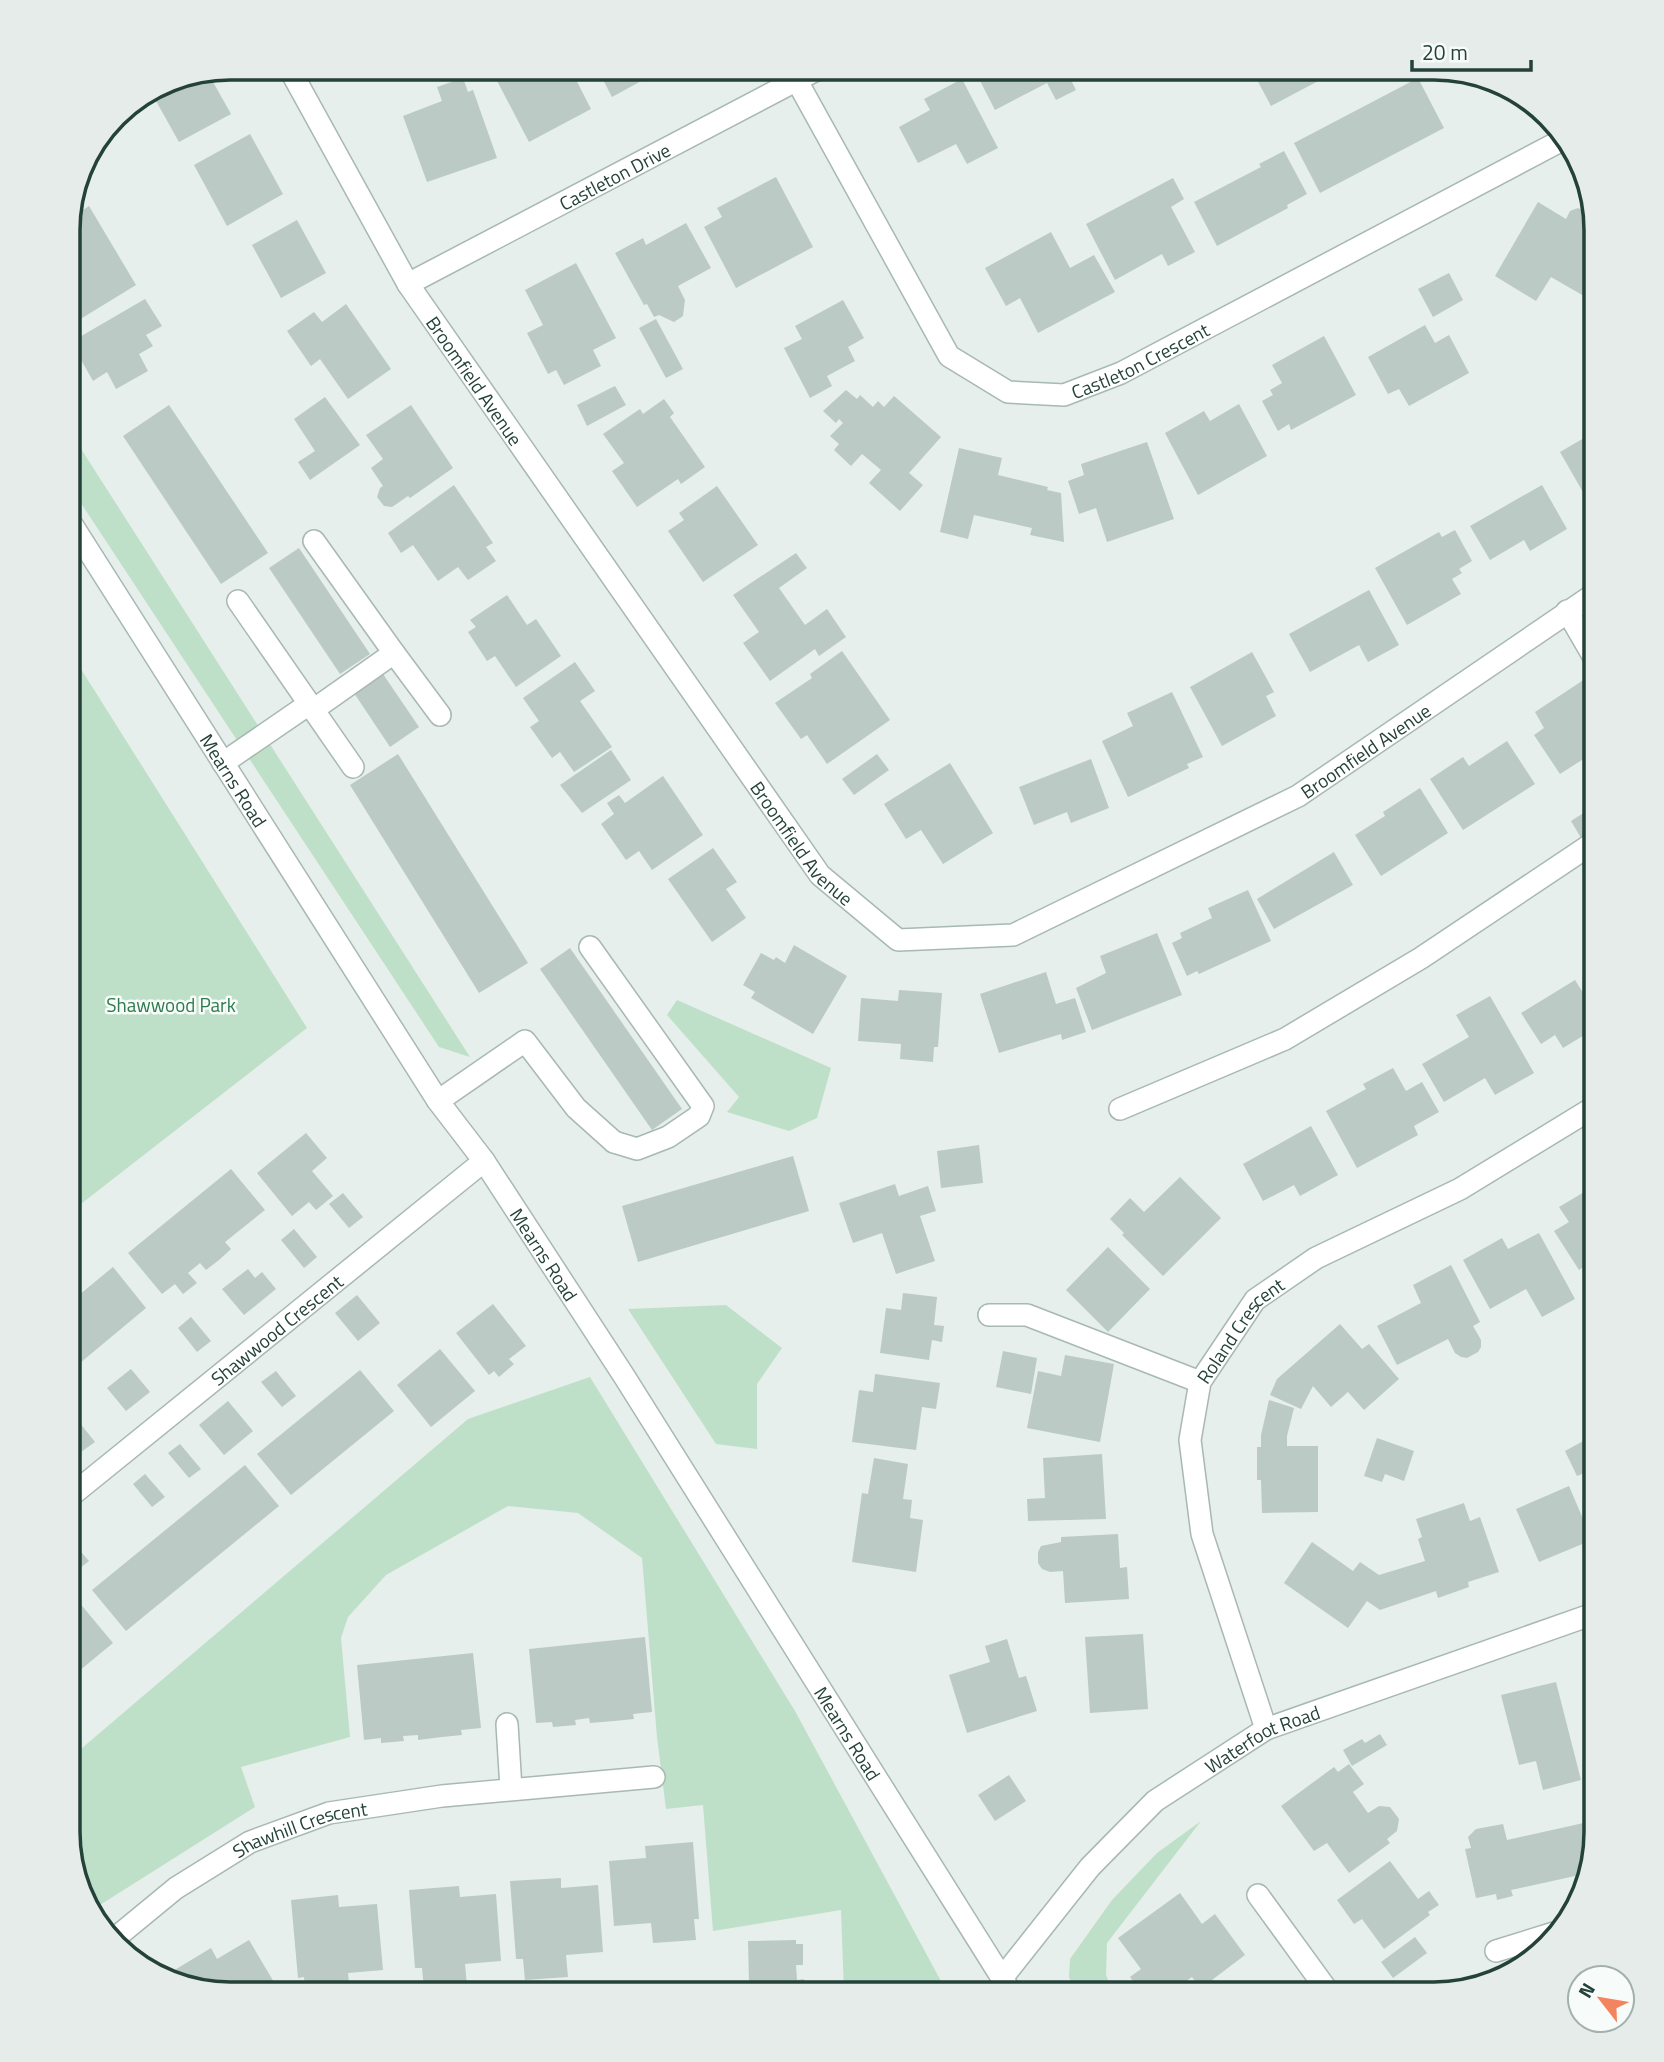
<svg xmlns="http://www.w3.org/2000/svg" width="1664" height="2062" viewBox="0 0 1664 2062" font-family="'Titillium Web',sans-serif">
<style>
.green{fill:#bfe0c8}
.building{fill:#bbcac4}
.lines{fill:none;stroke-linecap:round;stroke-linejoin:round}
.service-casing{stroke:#a8b8b2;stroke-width:24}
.minor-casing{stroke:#a8b8b2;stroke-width:24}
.tertiary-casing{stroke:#a8b8b2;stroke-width:24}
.service{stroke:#fff;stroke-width:21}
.minor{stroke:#fff;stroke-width:21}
.tertiary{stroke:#fff;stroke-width:21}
.labels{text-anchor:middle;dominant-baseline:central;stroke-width:5;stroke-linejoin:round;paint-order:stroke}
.street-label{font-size:19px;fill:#24423a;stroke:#f7fbf9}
.park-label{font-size:19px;fill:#2d7a4b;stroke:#f7fbf9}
.rim{fill:none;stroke:#24423a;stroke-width:3.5}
</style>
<rect width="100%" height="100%" fill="#e6efeb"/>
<g class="green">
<polygon points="69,430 470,1057 439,1047 69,485"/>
<polygon points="69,650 307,1028 68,1214"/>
<polygon points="677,1000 831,1068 817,1118 789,1131 727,1112 739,1097 667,1015"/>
<polygon points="726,1305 782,1348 757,1384 757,1449 716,1444 628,1309"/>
<polygon points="590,1377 795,1711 948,1994 890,1994 878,1988 844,1992 841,1910 713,1931 703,1805 666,1809 657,1737 642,1558 578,1513 508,1506 386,1575 348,1617 341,1638 350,1737 241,1767 255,1807 92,1910 68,1831 68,1760 468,1419"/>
<polygon points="1201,1821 1107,1943 1106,1975 1114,1994 1076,1994 1069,1977 1070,1959 1112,1900 1157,1853"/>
</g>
<g class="building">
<polygon points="469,68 491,68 474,77"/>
<polygon points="510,68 570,68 591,109 529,142 495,77"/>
<polygon points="597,68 665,68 612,97"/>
<polygon points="984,68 1065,68 1076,90 1056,100 1047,83 995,110 976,73"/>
<polygon points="1268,69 1341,69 1271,106 1255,76"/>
<polygon points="208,73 231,114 179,142 151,92 169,80"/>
<polygon points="463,78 468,92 473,90 497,158 427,182 403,116 442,101 437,87"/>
<polygon points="1418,78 1444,128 1320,193 1294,143"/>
<polygon points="962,79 998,148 967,164 956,144 918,163 899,127 930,110 924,99"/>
<polygon points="250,134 283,194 227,226 194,165"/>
<polygon points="1284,151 1307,194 1287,205 1288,208 1217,246 1194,202 1261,167 1259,164"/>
<polygon points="776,177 813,247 736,288 704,227 722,217 717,208"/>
<polygon points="1173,178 1184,199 1171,207 1195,252 1168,266 1162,254 1115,280 1086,224"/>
<polygon points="1538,202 1566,219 1570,211 1578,208 1591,215 1596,231 1596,303 1551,277 1536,301 1495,276"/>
<polygon points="89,206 136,285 69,326 69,220"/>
<polygon points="297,220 326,273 281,298 252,245"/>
<polygon points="686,223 711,268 678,286 685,300 683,316 674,322 659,315 654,317 647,304 644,305 615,253 643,238 646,245"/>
<polygon points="1051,232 1070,268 1094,255 1115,292 1038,333 1020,298 1006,306 985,268"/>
<polygon points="576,263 616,338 593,350 601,366 564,385 556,370 548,374 527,333 543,325 525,290"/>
<polygon points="1449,273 1463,300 1433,317 1418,289"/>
<polygon points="145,299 162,326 146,335 153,346 139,354 148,371 116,389 107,372 93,381 71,342"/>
<polygon points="843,300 864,338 848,347 855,361 827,376 832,386 810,398 784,348 802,339 795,326"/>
<polygon points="346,304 391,369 348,399 320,359 311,366 287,331 314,312 322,322"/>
<polygon points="656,319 683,369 666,378 639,328"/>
<polygon points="1425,325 1435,343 1449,335 1469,373 1409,406 1399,389 1388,394 1368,357"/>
<polygon points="1324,336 1356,395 1291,430 1289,424 1278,431 1262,401 1273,395 1270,390 1282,383 1272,365"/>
<polygon points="615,386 626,405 587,426 577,405"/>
<polygon points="846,390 857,399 860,395 873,407 878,401 884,407 894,396 941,437 909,473 923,485 900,511 869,483 881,470 862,454 851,466 834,450 839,444 830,436 843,423 839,419 836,423 823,411"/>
<polygon points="325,397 360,445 310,480 298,462 315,451 294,419"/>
<polygon points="664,399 674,413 670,417 705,467 681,484 678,479 637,507 612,471 624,463 603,434 640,409 643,414"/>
<polygon points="1239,404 1267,456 1198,495 1165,433 1204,411 1210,421"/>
<polygon points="169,405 268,553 221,584 123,436"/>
<polygon points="411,405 453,468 410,498 408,496 392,507 384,506 377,497 380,488 383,486 371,468 383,459 366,435"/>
<polygon points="1596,431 1596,497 1588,501 1560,452"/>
<polygon points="1147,442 1174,519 1107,542 1096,508 1079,514 1068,481 1084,475 1081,464"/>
<polygon points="959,448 1002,458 998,475 1048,487 1047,490 1061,493 1064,542 1030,535 1032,528 974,515 968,539 940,532"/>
<polygon points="454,485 493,543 486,547 496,561 468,580 458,567 438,581 413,545 401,553 388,533"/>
<polygon points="1542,485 1567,529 1530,551 1524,540 1490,560 1470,526"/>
<polygon points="717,486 758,545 703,582 668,531 684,520 679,513"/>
<polygon points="1455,530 1472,561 1459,569 1462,573 1452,579 1461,594 1407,625 1375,568 1439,532 1442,537"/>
<polygon points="299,548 370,654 340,674 269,568"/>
<polygon points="796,553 807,568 779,588 805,625 827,609 846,637 819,656 815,649 770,681 743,643 759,632 733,595"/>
<polygon points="1369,590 1399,645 1368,662 1359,645 1310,672 1289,634"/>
<polygon points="507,595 527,625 536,619 561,656 516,687 495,656 487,661 468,632 476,627 470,620"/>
<polygon points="842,651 890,720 827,764 807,735 801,739 775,703 812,678 810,674"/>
<polygon points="1252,652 1274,692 1266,696 1276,716 1222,746 1190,687"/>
<polygon points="575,662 595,691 580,701 612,747 574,772 560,752 552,758 530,727 539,721 523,698"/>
<polygon points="383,674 419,727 390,747 354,693"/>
<polygon points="1585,679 1596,696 1596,751 1560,774 1534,735 1544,728 1535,712"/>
<polygon points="1172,692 1203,757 1187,764 1189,768 1128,797 1102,741 1133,726 1127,713"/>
<polygon points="1507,741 1535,784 1463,830 1430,779 1463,757 1469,766"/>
<polygon points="611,750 631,780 582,813 560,785"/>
<polygon points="398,754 528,963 479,993 350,785"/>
<polygon points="877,754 889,770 854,795 842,779"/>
<polygon points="1091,759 1109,808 1071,823 1067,812 1034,825 1019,787"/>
<polygon points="950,763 993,833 943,864 921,830 906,839 884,804"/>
<polygon points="663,776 703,835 652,870 639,851 626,860 601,824 614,814 607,803 619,795 625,803"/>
<polygon points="1420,788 1448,833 1381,876 1355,835 1385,816 1383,812"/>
<polygon points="1596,805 1596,829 1581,838 1571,821"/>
<polygon points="713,848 737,882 726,889 746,918 712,942 668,879"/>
<polygon points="1334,852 1353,885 1274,929 1257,899"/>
<polygon points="1248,890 1271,941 1199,974 1197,971 1187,976 1172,943 1182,938 1180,933 1212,918 1208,908"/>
<polygon points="1157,933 1182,995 1092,1030 1076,988 1106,973 1100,956"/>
<polygon points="794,945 847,976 813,1034 751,998 755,992 743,985 761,953 774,960 776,957 785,963"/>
<polygon points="570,948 682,1109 652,1130 540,969"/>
<polygon points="1596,963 1596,977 1589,968"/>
<polygon points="1046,972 1056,1004 1075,998 1086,1032 1062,1040 1061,1034 999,1053 980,994"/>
<polygon points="1575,980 1596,1013 1596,1028 1563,1048 1555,1035 1541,1044 1521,1013"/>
<polygon points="899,990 942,993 938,1047 934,1047 933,1062 900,1059 901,1044 858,1041 861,998 898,1001"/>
<polygon points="1490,996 1534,1073 1495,1095 1485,1078 1444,1102 1422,1064 1469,1037 1456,1015"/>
<polygon points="1393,1068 1406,1091 1422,1082 1439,1112 1414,1126 1418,1135 1357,1168 1326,1111 1366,1089 1363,1084"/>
<polygon points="1311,1126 1338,1175 1300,1196 1294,1185 1263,1201 1243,1164"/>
<polygon points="306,1133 327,1158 312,1171 333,1196 316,1210 309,1202 292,1216 257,1173"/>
<polygon points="979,1145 983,1183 941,1188 937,1151"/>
<polygon points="793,1156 809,1211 638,1262 622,1206"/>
<polygon points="231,1169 265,1210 225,1242 231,1249 219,1260 206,1270 200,1263 188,1273 197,1283 183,1294 175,1284 162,1294 128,1253"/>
<polygon points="1180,1177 1221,1218 1163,1276 1122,1235 1124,1233 1110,1219 1130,1198 1144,1212"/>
<polygon points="895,1184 899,1196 928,1186 936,1211 920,1216 935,1261 896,1274 882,1233 853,1243 839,1203"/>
<polygon points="1596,1185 1596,1259 1579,1270 1554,1231 1569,1222 1559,1207"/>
<polygon points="343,1193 363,1217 349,1228 329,1204"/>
<polygon points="294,1229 317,1257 304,1268 281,1240"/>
<polygon points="1539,1233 1575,1299 1542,1317 1526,1289 1490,1309 1463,1260 1502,1238 1508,1249"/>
<polygon points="1108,1247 1150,1289 1108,1332 1066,1290"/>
<polygon points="1451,1265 1480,1322 1473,1326 1481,1340 1481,1347 1478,1352 1467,1358 1461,1357 1455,1353 1448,1339 1397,1365 1377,1326 1421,1303 1413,1285"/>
<polygon points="113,1267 146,1308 68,1373 68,1304"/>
<polygon points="248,1269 255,1278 262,1272 276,1289 244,1315 222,1289"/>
<polygon points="903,1293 937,1297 934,1325 944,1326 942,1342 932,1340 929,1360 880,1353 886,1308 901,1310"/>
<polygon points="357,1295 380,1323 358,1341 335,1313"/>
<polygon points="493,1304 526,1346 509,1359 514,1364 499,1377 494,1371 489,1375 456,1333"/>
<polygon points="191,1317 211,1341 197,1352 178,1328"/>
<polygon points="1340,1324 1362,1349 1369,1344 1399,1379 1364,1410 1348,1392 1331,1407 1313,1386 1301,1409 1270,1395 1277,1379"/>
<polygon points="440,1349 475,1391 431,1427 397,1385"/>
<polygon points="1003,1351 1037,1358 1031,1394 996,1387"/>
<polygon points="1065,1355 1114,1364 1100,1442 1027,1428 1038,1371 1061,1376"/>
<polygon points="131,1369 150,1392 126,1411 107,1388"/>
<polygon points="360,1370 394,1411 291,1495 257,1454"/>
<polygon points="276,1371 296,1396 282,1407 261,1382"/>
<polygon points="875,1374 940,1383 936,1409 922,1407 916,1450 852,1442 859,1390 873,1392"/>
<polygon points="1269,1400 1294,1408 1287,1436 1287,1446 1318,1446 1318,1512 1262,1513 1261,1480 1257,1480 1257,1447 1261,1447 1261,1435"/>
<polygon points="228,1401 253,1431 224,1455 199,1425"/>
<polygon points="75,1417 95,1442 81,1452 68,1436 68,1422"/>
<polygon points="1596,1434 1596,1490 1587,1472 1577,1476 1565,1451"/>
<polygon points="1377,1438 1414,1451 1404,1481 1385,1474 1382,1482 1364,1476"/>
<polygon points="180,1444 201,1469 189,1478 168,1453"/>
<polygon points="1102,1454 1106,1519 1028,1521 1027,1499 1045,1498 1043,1458"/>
<polygon points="874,1458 908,1464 903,1499 912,1500 910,1518 923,1520 916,1572 852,1562 862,1493 868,1494"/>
<polygon points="245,1465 279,1506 126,1631 92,1590"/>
<polygon points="145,1474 165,1497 152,1507 133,1484"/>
<polygon points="1569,1486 1592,1540 1539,1562 1516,1509"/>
<polygon points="1464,1503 1470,1521 1480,1517 1499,1572 1468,1582 1469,1587 1438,1598 1436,1591 1380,1610 1367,1601 1348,1628 1284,1583 1312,1542 1353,1571 1360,1562 1379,1575 1425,1561 1418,1539 1422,1537 1416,1519"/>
<polygon points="1118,1534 1120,1568 1127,1567 1129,1599 1065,1603 1063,1571 1050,1572 1042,1569 1038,1563 1038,1552 1041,1546 1061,1542 1061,1537"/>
<polygon points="68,1537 89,1561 75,1572 68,1564"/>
<polygon points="78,1601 113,1643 68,1680 68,1610"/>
<polygon points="1143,1634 1148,1709 1090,1713 1085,1637"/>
<polygon points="645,1637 652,1712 633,1714 634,1719 614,1721 590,1723 589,1718 575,1720 576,1725 553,1727 552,1722 536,1723 529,1649"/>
<polygon points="1007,1639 1019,1678 1026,1676 1037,1711 967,1733 949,1675 990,1662 985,1646"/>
<polygon points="473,1653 481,1728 461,1730 462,1735 442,1737 418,1740 418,1735 403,1736 404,1741 381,1743 381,1738 364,1740 357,1665"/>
<polygon points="1556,1682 1581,1780 1543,1790 1536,1761 1519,1765 1501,1695"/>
<polygon points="1380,1734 1387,1745 1352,1766 1343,1750 1362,1739 1365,1743"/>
<polygon points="1349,1764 1364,1784 1353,1792 1368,1813 1379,1806 1390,1807 1399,1819 1397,1831 1387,1839 1390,1843 1349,1873 1327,1843 1314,1851 1281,1806 1334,1767 1338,1772"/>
<polygon points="1009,1775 1026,1801 995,1821 978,1795"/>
<polygon points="1588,1822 1593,1843 1584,1874 1511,1890 1513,1896 1497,1900 1496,1894 1476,1898 1465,1849 1471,1848 1468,1837 1476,1829 1503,1824 1507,1840"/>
<polygon points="693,1842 699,1919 694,1919 696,1940 653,1943 651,1923 614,1926 609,1861 646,1858 645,1846"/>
<polygon points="1390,1861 1418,1899 1429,1891 1439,1905 1428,1912 1430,1915 1384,1949 1362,1919 1354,1924 1337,1900"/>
<polygon points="561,1878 561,1888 598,1885 603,1952 566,1955 568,1977 525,1980 523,1959 516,1959 510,1881"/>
<polygon points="459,1886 460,1897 496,1894 501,1961 465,1964 467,1986 424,1989 422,1968 415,1968 409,1890"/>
<polygon points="1180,1893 1202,1924 1215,1914 1245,1955 1212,1980 1222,1994 1186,1994 1198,1985 1192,1977 1168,1994 1142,1994 1130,1977 1141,1969 1118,1938"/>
<polygon points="338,1895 339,1907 377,1904 383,1970 348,1973 350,1994 305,1994 304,1977 298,1978 291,1900"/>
<polygon points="1415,1937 1427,1953 1393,1978 1381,1962"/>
<polygon points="249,1940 281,1994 230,1994 170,1978 168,1974 211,1948 217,1959"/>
<polygon points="796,1940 796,1944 803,1944 803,1965 796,1965 797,1980 804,1979 805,1994 731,1994 731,1984 749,1984 748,1941"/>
</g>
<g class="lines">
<g class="service-casing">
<g id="service">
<polyline points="1567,611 1596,661"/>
<polyline points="394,653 440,715"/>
<polyline points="313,710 394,653 314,541"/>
<polyline points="590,947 703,1106 699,1116 668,1137 637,1149 614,1142"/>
<polyline points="1120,1109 1285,1039 1421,958 1596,841"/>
<polyline points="989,1315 1027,1315 1200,1382"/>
<polyline points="1496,1951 1554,1933"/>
</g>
</g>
<g class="minor-casing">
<g id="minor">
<path id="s1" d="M289,68L408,284L820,875L898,940L1013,935L1298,796L1596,593"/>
<path id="s2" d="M797,81L949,356L1008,392L1064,395L1121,373L1566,138"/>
<path id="s3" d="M408,284L820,68"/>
<polyline points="238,601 353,767"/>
<polyline points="223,763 309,704"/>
<polyline points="438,1101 525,1041 576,1108 614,1142"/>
<path id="s4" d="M68,1498L484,1161"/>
<polyline points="507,1724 511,1789"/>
<path id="s5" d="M1266,1729L1202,1534L1190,1440L1200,1382L1255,1300L1316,1258L1460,1189L1596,1106"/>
<polyline points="1258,1895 1330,1994"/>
<path id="s6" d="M114,1939L176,1888L250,1842L329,1813L442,1796L654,1777"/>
</g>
</g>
<g class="tertiary-casing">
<g id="tertiary">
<path id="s7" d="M69,520L438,1101L484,1161L624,1376L1012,1994"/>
<path id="s8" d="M1002,1978L1090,1867L1155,1801L1266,1729L1596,1613"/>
</g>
</g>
<use href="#service" class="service"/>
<use href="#minor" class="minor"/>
<use href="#tertiary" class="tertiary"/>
</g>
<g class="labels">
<g class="street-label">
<text stroke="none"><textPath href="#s3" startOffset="233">Castleton Drive</textPath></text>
<text stroke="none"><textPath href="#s2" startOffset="523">Castleton Crescent</textPath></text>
<text stroke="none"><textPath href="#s1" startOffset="364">Broomfield Avenue</textPath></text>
<text stroke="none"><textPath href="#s1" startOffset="1582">Broomfield Avenue</textPath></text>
<text stroke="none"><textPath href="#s7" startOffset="308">Mearns Road</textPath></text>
<text stroke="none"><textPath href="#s1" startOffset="931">Broomfield Avenue</textPath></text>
<text stroke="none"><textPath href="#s7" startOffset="875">Mearns Road</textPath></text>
<text stroke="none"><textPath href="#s4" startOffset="268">Shawwood Crescent</textPath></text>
<text stroke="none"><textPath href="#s5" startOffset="425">Roland Crescent</textPath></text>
<text stroke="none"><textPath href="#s7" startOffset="1442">Mearns Road</textPath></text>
<text stroke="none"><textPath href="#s8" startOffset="359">Waterfoot Road</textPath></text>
<text stroke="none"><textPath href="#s6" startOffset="219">Shawhill Crescent</textPath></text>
</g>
<g class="park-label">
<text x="171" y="1004">Shawwood Park</text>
</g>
</g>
<path d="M0 0H1664V2062H0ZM230 80H1434A150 150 0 0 1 1584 230V1832A150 150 0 0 1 1434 1982H230A150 150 0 0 1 80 1832V230A150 150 0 0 1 230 80Z" fill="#e6ecea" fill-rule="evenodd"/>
<path class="rim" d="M230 80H1434A150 150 0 0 1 1584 230V1832A150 150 0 0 1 1434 1982H230A150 150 0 0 1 80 1832V230A150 150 0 0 1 230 80Z"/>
<g transform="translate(1601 1999) rotate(301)"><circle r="33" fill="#f7fbf9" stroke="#a3b1ad" stroke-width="2"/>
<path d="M0-5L12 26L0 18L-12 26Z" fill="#f4845f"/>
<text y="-10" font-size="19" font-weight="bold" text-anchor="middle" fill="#24423a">N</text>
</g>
<path d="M1412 60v10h119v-10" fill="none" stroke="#24423a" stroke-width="3.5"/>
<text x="1422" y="60" font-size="21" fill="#24423a" stroke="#f7fbf9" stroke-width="5" paint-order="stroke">20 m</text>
</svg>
